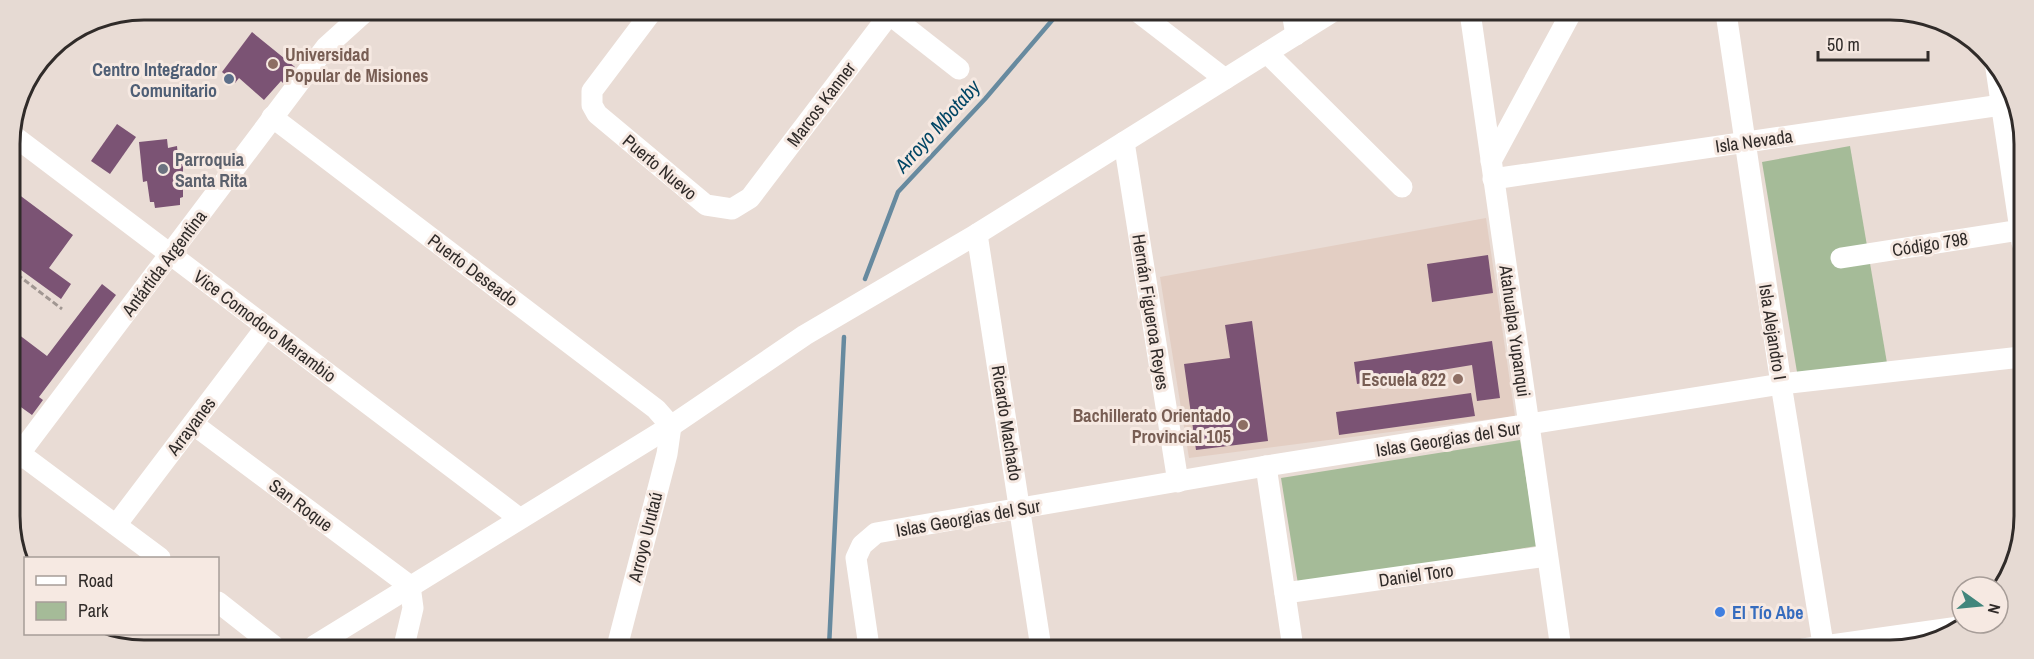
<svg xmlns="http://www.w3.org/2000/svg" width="2034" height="659" viewBox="0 0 2034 659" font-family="'Archivo Narrow',sans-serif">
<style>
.built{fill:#e3cec3}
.green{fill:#a5bb98}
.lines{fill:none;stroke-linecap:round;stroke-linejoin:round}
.stream{stroke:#678a9f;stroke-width:4.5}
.building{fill:#7b5374}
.path{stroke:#a19792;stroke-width:3;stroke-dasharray:6 3;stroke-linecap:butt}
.minor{stroke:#fff;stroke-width:21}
.education-dot{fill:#8d6e63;stroke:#f6e9e2;stroke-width:2}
.service-dot{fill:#5c6f8a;stroke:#f6e9e2;stroke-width:2}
.worship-dot{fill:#6b7280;stroke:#f6e9e2;stroke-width:2}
.shop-dot{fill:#3f7fe0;stroke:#f6e9e2;stroke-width:2}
.labels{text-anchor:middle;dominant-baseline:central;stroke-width:6;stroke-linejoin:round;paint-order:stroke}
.education-label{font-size:18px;font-weight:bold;fill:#785e54;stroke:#f6e9e2;text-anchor:end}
.service-label{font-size:18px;font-weight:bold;fill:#4e5e75;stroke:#f6e9e2;text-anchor:end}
.street-label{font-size:18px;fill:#302b29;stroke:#f6e9e2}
.worship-label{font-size:18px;font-weight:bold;fill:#5b616d;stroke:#f6e9e2;text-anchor:start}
.shop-label{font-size:18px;font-weight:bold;fill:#366cbe;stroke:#f6e9e2;text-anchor:start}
.water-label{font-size:20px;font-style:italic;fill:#004564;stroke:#f6e9e2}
.rim{fill:none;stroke:#302b29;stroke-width:3}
</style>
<rect width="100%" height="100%" fill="#e9dcd5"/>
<polygon class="built" points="1486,218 1515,416 1189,458 1160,277"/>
<g class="green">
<polygon points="1850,146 1887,363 1798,378 1762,162"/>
<polygon points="1520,440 1537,546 1298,584 1281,478"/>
</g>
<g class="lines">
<g class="stream">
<polyline points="865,279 898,192 985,99 1060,11"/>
<polyline points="829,647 844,337"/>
</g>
</g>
<g class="building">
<polygon points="252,32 295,67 283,83 281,81 264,100 239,78 235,83 222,72"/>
<polygon points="117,124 136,137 110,174 91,161"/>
<polygon points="167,139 168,148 177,146 178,157 183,156 183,197 180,198 180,205 155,208 154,202 150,202 147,181 143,182 139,142"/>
<polygon points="10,188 73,235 49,268 71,284 61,299 10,262"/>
<polygon points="1488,255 1493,293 1432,302 1427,264"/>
<polygon points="102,284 116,295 39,397 43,400 32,415 11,400 10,328 47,356"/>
<polygon points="1252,321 1268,441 1196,450 1184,364 1230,358 1225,325"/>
<polygon points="1492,341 1500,398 1477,401 1472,365 1357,384 1354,362"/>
<polygon points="1471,393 1475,416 1339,435 1336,412"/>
</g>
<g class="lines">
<g class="path">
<polyline points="10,269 62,309"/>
<polyline points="11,369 15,372"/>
</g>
<g class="minor">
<polyline points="653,10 592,91 592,105 597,114 706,205 732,209 750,198 892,11"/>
<polyline points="885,11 959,69"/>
<polyline points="1138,12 1225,79"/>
<polyline points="1292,12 1296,35"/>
<polyline points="1470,12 1561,649"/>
<polyline points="1726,13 1781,384 1824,650"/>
<polyline points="1267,53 1402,187"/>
<polyline points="1995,62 2022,243"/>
<polyline points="272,117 656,409 671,426"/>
<polyline points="10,133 519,518"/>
<polyline points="1124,142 1178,482"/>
<polyline points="1491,161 1571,13"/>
<polyline points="1493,179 2015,103"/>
<polyline points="977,234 1041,648"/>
<polyline points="1841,258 2020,230"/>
<polyline points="193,424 410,586 413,608 404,646"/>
<polyline points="11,447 160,558"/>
<polyline points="11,465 326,47 367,10"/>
<polyline points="1266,466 1293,648"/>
<polyline points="116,525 266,327"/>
<polyline points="1285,593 1547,556"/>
<polyline points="218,602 274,646"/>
<polyline points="314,646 671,426 805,335 977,234 1332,12"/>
<polyline points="617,647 667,454 671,426"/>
<polyline points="869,647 856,558 862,545 876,533 1266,466 1781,384 2021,357"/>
<polyline points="1803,649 1959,627"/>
</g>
</g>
<g class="education-dot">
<circle cx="273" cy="64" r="6"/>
<circle cx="1458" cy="379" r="6"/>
<circle cx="1243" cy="425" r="6"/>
</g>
<circle class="service-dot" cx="229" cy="79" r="6"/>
<circle class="worship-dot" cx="163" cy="169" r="6"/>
<circle class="shop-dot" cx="1720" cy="612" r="6"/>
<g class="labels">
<g class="education-label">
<text x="285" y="54" text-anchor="start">Universidad<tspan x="285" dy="21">Popular de Misiones</tspan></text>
<text x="1446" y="379">Escuela 822</text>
<text x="1231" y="415">Bachillerato Orientado<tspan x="1231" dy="21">Provincial 105</tspan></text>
</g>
<g class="service-label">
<text x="217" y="69">Centro Integrador<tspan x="217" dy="21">Comunitario</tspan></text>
</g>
<g class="street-label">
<text transform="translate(821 104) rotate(-53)">Marcos Kanner</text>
<text transform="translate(1754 141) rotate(-8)">Isla Nevada</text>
<text transform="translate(660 167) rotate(40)">Puerto Nuevo</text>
<text transform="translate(1930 244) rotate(-9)">Código 798</text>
<text transform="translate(164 263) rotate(-53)">Antártida Argentina</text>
<text transform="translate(473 270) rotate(37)">Puerto Deseado</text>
<text transform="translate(1151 312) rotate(81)">Hernán Figueroa Reyes</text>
<text transform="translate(265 326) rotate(37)">Vice Comodoro Marambio</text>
<text transform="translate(1515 331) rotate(82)">Atahualpa Yupanqui</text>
<text transform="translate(1773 332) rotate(81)">Isla Alejandro I</text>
<text transform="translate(1007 423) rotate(81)">Ricardo Machado</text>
<text transform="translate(191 426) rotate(-53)">Arrayanes</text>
<text transform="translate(1448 439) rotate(-9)">Islas Georgias del Sur</text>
<text transform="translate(301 505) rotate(37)">San Roque</text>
<text transform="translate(968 518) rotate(-10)">Islas Georgias del Sur</text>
<text transform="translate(645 537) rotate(-76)">Arroyo Urutaú</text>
<text transform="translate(1416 575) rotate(-8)">Daniel Toro</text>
</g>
<g class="worship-label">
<text x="175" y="159">Parroquia<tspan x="175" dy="21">Santa Rita</tspan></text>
</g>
<g class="shop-label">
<text x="1732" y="612">El Tío Abe</text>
</g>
<g class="water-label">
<text transform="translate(937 126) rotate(-48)">Arroyo Mbotaby</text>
</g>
</g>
<path d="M0 0H2034V659H0ZM144 20H1890A124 124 0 0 1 2014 144V516A124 124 0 0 1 1890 640H144A124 124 0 0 1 20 516V144A124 124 0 0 1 144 20Z" fill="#e6dad3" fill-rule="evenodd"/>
<path class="rim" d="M144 20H1890A124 124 0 0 1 2014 144V516A124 124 0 0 1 1890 640H144A124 124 0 0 1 20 516V144A124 124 0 0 1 144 20Z"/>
<rect x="24" y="557" width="195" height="78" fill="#f6e9e2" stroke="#a79d98" stroke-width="1.5"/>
<rect x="36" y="576" width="30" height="9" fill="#ffffff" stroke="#a79d98" stroke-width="1.5"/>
<text x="78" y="587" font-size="18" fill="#302b29">Road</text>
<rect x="36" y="602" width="30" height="18" fill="#a5bb98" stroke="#a79d98" stroke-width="1.5"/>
<text x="78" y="617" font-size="18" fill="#302b29">Park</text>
<g transform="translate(1980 605) rotate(105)"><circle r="28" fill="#f6e9e2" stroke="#a79d98" stroke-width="1.5"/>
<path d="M0-4.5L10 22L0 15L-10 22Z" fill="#41867c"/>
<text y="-9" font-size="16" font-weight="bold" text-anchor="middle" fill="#302b29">N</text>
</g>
<path d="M1818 51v9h110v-9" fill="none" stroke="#302b29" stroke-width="3"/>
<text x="1827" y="51" font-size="18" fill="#302b29" stroke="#f6e9e2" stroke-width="4.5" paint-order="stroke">50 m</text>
</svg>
